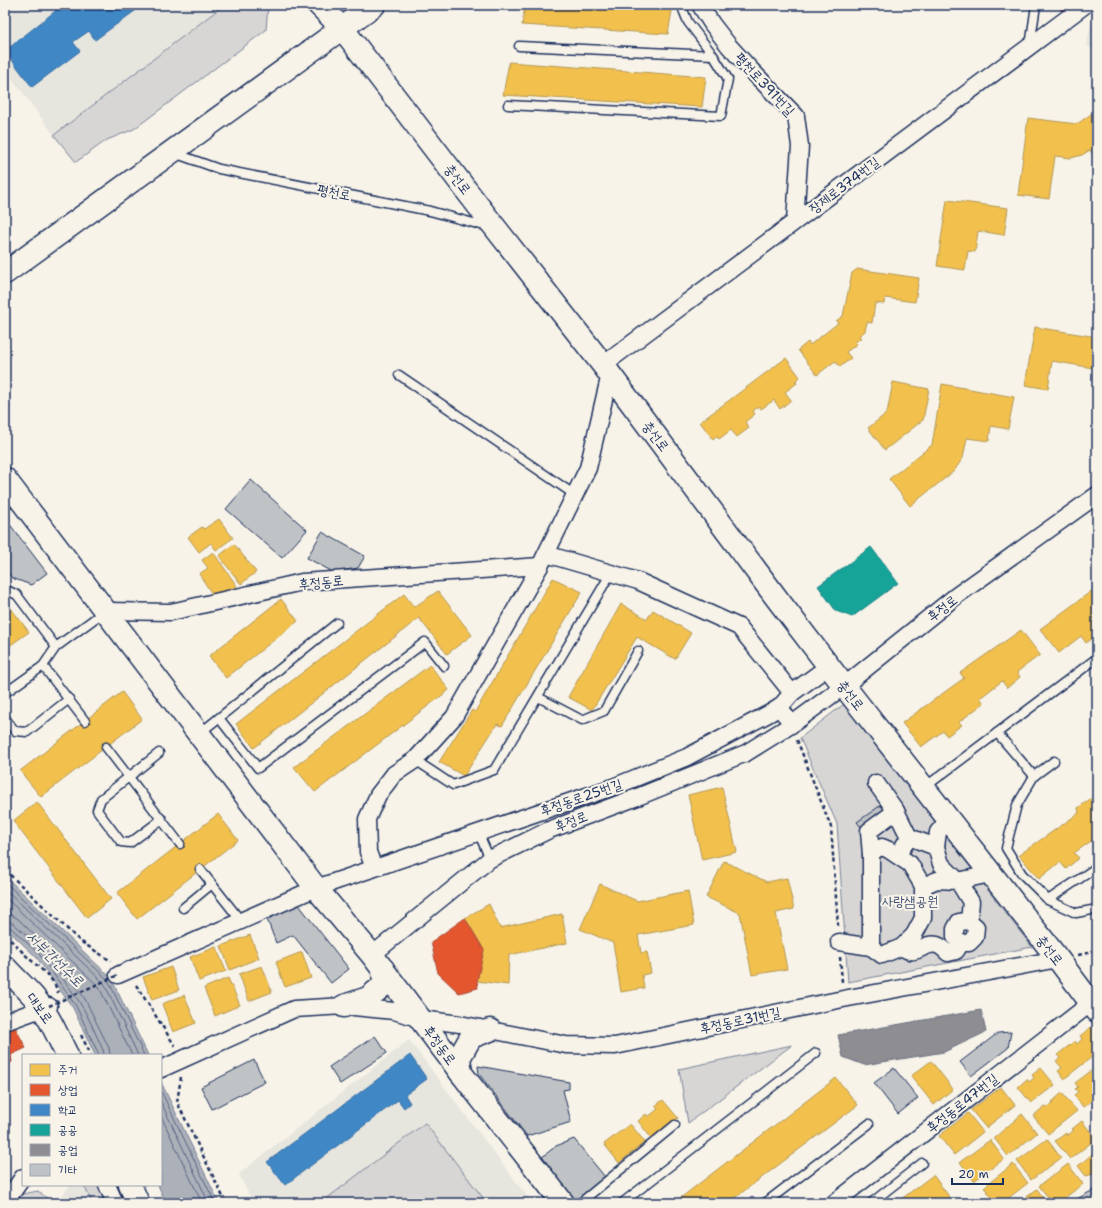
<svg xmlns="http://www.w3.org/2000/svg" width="1102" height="1208" viewBox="0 0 1102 1208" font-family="'Shantell Sans','Poor Story',sans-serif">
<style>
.built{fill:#e6e5de}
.green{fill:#d7d6d4;stroke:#798299}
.water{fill:#acb0b9;stroke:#727c95}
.homes{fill:#f2c14e;stroke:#b29553}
.shops{fill:#e4572e;stroke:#a84b3c}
.schools{fill:#3f88c5;stroke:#346da6}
.public{fill:#17a398;stroke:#188087}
.industry{fill:#8d8d92;stroke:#6b7182}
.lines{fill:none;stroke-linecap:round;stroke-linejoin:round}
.shore{stroke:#556382;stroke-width:1}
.building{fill:#c0c3c5;stroke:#1b2f5e}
.lane-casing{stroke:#1b2f5e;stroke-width:11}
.street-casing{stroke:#1b2f5e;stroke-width:19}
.secondary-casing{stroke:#1b2f5e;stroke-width:25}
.path{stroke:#1b2f5e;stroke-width:2.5;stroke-dasharray:4 3;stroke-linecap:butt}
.lane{stroke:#f7f3e8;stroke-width:8}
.street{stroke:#f7f3e8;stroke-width:16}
.secondary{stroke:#f7f3e8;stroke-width:22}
.path-bridge{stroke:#1b2f5e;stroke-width:2.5;stroke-dasharray:4 3;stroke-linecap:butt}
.labels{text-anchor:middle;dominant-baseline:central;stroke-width:4;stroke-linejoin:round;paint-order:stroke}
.street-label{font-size:14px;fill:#1b2f5e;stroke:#f7f3e8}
.park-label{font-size:14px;fill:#415076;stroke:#f7f3e8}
.water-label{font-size:15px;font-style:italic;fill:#465679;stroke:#f7f3e8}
</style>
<rect width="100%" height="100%" fill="#f7f3e8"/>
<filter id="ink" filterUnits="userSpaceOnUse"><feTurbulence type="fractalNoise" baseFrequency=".025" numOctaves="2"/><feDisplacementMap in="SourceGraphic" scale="8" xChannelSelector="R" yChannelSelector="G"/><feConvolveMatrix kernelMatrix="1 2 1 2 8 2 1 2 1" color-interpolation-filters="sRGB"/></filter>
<g filter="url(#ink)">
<g class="built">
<polygon points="5,5 224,5 54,135 5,69"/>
<polygon points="1097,17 1097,50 1087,46 1091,22"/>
<polygon points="409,1040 532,1203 253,1203 239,1174"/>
<polygon points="70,1185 84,1185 92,1203 57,1203"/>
</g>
<g class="green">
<polygon points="224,5 268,5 266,30 134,129 107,140 76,162 54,135"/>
<polygon points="844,704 1032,947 848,982 837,824 800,738"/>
<polygon points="792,1045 688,1123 679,1069"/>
<polygon points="425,1123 487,1203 321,1203"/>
<polygon points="84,1185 125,1185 133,1203 92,1203"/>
<polygon points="38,1191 53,1203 16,1203 22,1194"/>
</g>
<g class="water">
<polygon points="5,876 111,978 148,1055 95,1055 73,1008 37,958 5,927"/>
<polygon points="161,1082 219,1203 166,1203 158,1185 161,1185"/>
</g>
<g class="homes">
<polygon points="525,5 673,5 668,34 522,25"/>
<polygon points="509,62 706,77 702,107 503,95"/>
<polygon points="1097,110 1097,160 1090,150 1082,155 1071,158 1055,156 1049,199 1018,195 1028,118 1077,124"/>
<polygon points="947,200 1008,208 1004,235 978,231 975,252 968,251 965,270 937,266"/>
<polygon points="857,269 919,278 915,302 885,298 884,304 875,303 872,323 867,322 865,331 859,336 861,338 855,342 857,344 846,352 851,358 840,367 835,361 817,375 798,350 808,342 810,345 838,323 836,321 843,316 852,273"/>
<polygon points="1035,327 1097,337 1093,368 1052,361 1048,389 1025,385"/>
<polygon points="786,358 800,377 795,381 797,383 785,392 791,400 780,409 774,400 761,409 759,406 753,411 755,414 745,422 749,428 737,437 731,430 719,439 717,436 713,439 700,422"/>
<polygon points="893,382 929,389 923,420 885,450 868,428 887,413"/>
<polygon points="942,384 1014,397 1008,429 991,426 989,441 967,438 963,458 954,471 910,506 889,479 932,445"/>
<polygon points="219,519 233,538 216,550 211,543 199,552 188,537 202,527 204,529"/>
<polygon points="234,544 256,572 241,584 219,556"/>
<polygon points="213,552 237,586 216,600 199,574 208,568 202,560"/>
<polygon points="553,578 582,592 502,726 497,724 464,776 439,762 472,710 475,712"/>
<polygon points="1097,587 1097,634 1086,643 1081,636 1059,653 1040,629"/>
<polygon points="438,591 472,635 447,654 419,618 254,748 236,724 404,594 414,607"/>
<polygon points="281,599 298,621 226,678 209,656"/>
<polygon points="621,604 647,619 653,610 691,633 675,659 637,637 592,710 568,697"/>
<polygon points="10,607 29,632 5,649 5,611"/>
<polygon points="1021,630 1040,655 1017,672 1020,677 1007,688 1002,681 980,698 984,703 959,722 962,725 947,736 943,731 921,747 902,723 964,678 960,673"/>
<polygon points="430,665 449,690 315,792 294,767"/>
<polygon points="122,692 142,719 41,797 20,771"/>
<polygon points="722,787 737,852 702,860 688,795"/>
<polygon points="1097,794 1097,832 1095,833 1097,837 1074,853 1079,858 1066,869 1060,862 1039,879 1019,855 1079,813 1078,808"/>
<polygon points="37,802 111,899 87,918 13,821"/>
<polygon points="218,814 238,840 137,919 117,893"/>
<polygon points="724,861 767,882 787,878 794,909 776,913 787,969 752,975 740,913 706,897"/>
<polygon points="600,884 637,901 688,891 694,925 638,935 641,953 647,952 651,973 642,975 644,988 621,992 613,943 580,929"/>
<polygon points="489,904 500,928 562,914 567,943 509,955 508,985 477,981 484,950 465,918"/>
<polygon points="250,935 259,958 230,970 221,946"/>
<polygon points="216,947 226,971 199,981 190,957"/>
<polygon points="302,952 311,978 285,987 276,962"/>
<polygon points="262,966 272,992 249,1001 239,974"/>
<polygon points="171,967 179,990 152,1000 143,977"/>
<polygon points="228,978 240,1005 215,1016 204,988"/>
<polygon points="184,995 196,1023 173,1032 162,1004"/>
<polygon points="1091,1027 1097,1035 1097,1053 1064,1079 1058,1071 1062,1068 1056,1061 1060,1058 1057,1055 1075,1041 1077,1044 1082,1039 1080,1036"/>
<polygon points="931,1061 953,1089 934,1105 911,1076"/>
<polygon points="1041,1068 1055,1085 1031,1103 1018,1087 1027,1079 1029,1082 1034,1078 1032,1075"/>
<polygon points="1095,1068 1097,1070 1097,1097 1083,1107 1074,1095 1078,1092 1075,1089 1078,1087 1075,1083"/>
<polygon points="836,1078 858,1105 728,1203 674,1203"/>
<polygon points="1001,1087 1015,1105 986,1128 971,1110"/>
<polygon points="1062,1093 1077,1111 1048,1134 1033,1116 1045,1106 1048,1107 1053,1103 1052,1102"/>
<polygon points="663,1100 678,1118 652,1139 638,1121 646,1114 648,1117 658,1109 655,1106"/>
<polygon points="968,1113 983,1132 954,1155 939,1136"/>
<polygon points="1022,1114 1037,1133 1008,1156 994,1138"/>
<polygon points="1082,1121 1096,1139 1070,1159 1055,1141 1066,1133 1067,1136 1074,1130 1072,1129"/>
<polygon points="630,1124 645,1142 619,1163 604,1144"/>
<polygon points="1047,1139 1061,1158 1031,1180 1017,1161"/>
<polygon points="990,1140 1004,1159 974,1181 960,1162"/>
<polygon points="1097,1150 1097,1173 1086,1176 1078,1166"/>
<polygon points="1013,1164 1028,1183 1002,1203 996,1203 984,1187"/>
<polygon points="1068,1164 1083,1184 1058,1203 1053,1203 1039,1186"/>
<polygon points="933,1175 951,1199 946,1203 896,1203"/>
<polygon points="1037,1189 1047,1203 1019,1203"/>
</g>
<g class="shops">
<polygon points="1057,5 1074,5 1064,13"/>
<polygon points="465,918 484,950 477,981 478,988 459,993 438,973 431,942"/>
<polygon points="13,1023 26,1048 11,1055 12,1062 5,1065 5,1027"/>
</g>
<g class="schools">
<polygon points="56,5 143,5 95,40 89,31 73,42 80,51 32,87 5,51 59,8"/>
<polygon points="410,1055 427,1079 405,1095 410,1103 404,1108 398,1100 285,1185 267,1162"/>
</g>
<polygon class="public" points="871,547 898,583 852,617 836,611 818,586"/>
<polygon class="industry" points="981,1010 986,1032 944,1052 864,1065 843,1057 838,1035"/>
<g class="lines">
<g class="shore">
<polyline points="5,882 108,980 144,1055"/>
<polyline points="5,889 104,983 138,1055"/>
<polyline points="5,897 99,987 132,1055"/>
<polyline points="5,914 11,915 17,918 48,948 85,999 109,1048 110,1055"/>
<path d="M5,920C22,921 70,987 80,1003C89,1017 96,1035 103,1050L104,1055"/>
<polyline points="5,925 9,926 40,955 76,1006 99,1055"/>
<polyline points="161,1091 215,1203"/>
<polyline points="161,1102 209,1203"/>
<polyline points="161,1116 202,1203"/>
</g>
</g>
<g class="building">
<polygon points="251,480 307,530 282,558 226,509"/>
<polygon points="5,518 47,573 31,585 12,578 5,569"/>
<polygon points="322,532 365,556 358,568 333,572 307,558"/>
<polygon points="884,803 891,812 864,831 857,822"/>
<polygon points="299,905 349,969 331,983 293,935 276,943 267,919"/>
<polygon points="1011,1032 1008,1048 971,1076 960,1062 998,1033"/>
<polygon points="375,1036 387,1053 340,1084 329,1067"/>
<polygon points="254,1060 265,1082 212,1109 201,1087"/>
<polygon points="478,1066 569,1082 569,1089 563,1090 571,1122 527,1136 479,1074"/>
<polygon points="894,1068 918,1098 898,1114 874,1083"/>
<polygon points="574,1139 605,1177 575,1201 541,1158 556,1146"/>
<polygon points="1097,1188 1097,1203 1077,1203 1075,1200"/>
</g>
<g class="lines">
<g class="lane-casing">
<g id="lane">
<polyline points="519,46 713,55 688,22 681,5"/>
<polyline points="1030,46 1036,5"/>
<polyline points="508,105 721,116 728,79 713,55"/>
<polyline points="174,153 219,169 430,211 488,227"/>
<polyline points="399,375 575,495"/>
<polyline points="5,589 17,595 56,647"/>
<polyline points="5,693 43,666"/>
<polyline points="538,697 582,720 604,711 638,651"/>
<polyline points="5,718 15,731 27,732 69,699"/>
<polyline points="219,718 258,768 425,642 444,666"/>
<polyline points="85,721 43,666 56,647 105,611"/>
<polyline points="200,733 337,623"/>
<polyline points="997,733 1097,658"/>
<polyline points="106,747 180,844"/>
<polyline points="159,753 101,799 97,810 121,842 130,843 162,819"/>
<polyline points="415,760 453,785 494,770 611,573"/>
<polyline points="1034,776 1054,761"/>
<polyline points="925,787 997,733 1034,776 1017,805 1006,848 1022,874 1048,900 1097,867"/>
<polyline points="478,832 490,859"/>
<polyline points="200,869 241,921"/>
<polyline points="1048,900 1076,913 1097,909"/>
<polyline points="183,908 212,884"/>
<polyline points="580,1203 675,1125"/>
<polyline points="622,1203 816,1053"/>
<polyline points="765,1203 869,1124"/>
<polyline points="871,1203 922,1163"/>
</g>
</g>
<g class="street-casing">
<g id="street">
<polyline points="700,5 712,24 729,46 750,69 796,116 800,146 795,221"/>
<polyline points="603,365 1085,5"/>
<polyline points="546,554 638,581 739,627 792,693 780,707 785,715"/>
<polyline points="106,611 171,612 302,582 540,566"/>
<polyline points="792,693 829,666"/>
<polyline points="876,783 896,811 909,837"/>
<polyline points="948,820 938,832 936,847 941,864 958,881 990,874"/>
<polyline points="903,847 909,837 936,847"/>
<polyline points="374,868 368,852 367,819 378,795 394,774 415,760 454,717 540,566 588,468 610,374"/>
<polyline points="923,886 937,880 958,881 971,902 969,921"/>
<polygon points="969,921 976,927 975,937 969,943 961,943 955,937 955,929 959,922"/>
<polyline points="839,942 871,947 882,955 902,947 914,935 923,918 923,886 910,864 889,850 882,847 875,850 871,855"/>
<polyline points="871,947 871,855 869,831 896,811"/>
<path d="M902,947C917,959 923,941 937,945C941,946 945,950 948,953L956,951L961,943"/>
<polyline points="372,955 490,859 549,830 640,796 746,753 791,725 844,686 956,596 1097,495"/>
<polyline points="118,975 316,888 613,787 687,757 770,713 780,707"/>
<polyline points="5,1022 49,1006"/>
<polyline points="161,1069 294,1009 344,1006 394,1011 421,1019 460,1024 566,1045 615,1046 843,999 1058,959"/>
<polyline points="107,1185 115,1203"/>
<polyline points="5,1203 23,1177"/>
<polyline points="834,1203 1091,1003"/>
</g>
</g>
<g class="secondary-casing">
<g id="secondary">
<polyline points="319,5 342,28 486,216 603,365 778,600 844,686 1058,959 1097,1011"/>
<polyline points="5,273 374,5"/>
<polyline points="5,479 316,888 372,955 461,1073 563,1203"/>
<path d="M5,967C14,977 24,986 33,996C48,1013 57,1035 67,1055"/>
<polyline points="344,1006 368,998 384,985 383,969"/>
<polyline points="461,1073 459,1058 471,1037 490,1030"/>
<polyline points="130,1185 138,1203"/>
</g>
</g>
<g class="path">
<polyline points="797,740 831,827 838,926"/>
<polyline points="5,870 80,941 111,961"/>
<path d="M5,935C14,943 23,953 32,961C43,971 54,978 58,993"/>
<polyline points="1078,955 1097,951"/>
<polyline points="840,957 842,982"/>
<polyline points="136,985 175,1046"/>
<polyline points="81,1035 91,1055"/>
<polyline points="181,1077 177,1102 226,1203"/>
</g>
<use href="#lane" class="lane"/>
<use href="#street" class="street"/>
<use href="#secondary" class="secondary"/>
<polyline class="path-bridge" points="49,1006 118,975"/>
</g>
</g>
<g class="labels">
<g class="street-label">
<text transform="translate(765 84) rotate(47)">평천로391번길</text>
<text transform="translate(458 179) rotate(53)">충선로</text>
<text transform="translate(844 185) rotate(-37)">장제로374번길</text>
<text transform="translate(334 192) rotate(11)">평천로</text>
<text transform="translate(656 436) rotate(53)">충선로</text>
<text transform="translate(321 582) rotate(-6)">후정동로</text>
<text transform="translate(942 608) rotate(-38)">후정로</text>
<text transform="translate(851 695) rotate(52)">충선로</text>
<text transform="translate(581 797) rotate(-19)">후정동로25번길</text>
<text transform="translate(571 821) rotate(-21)">후정로</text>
<text transform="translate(1050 950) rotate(52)">충선로</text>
<text transform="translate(40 1008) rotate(54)">대보로</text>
<text transform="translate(740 1020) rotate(-12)">후정동로31번길</text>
<text transform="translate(440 1045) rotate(54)">후정동로</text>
<text transform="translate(962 1103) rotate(-38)">후정동로47번길</text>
</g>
<g class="park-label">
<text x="910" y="901">사랑샘공원</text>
</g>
<g class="water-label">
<text transform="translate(55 959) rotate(44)">서부간선수로</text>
</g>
</g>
<rect width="1102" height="1208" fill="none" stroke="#f7f3e8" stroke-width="20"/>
<rect x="10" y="10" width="1082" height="1188" fill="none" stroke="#1b2f5e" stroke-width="1.5" filter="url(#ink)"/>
<rect x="22" y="1054" width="140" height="132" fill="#f7f3e8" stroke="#9fa5b1"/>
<rect x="30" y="1064" width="20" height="12" fill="#f2c14e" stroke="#9fa5b1"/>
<text x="58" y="1074" font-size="12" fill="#1b2f5e">주거</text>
<rect x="30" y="1084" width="20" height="12" fill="#e4572e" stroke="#9fa5b1"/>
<text x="58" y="1094" font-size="12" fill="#1b2f5e">상업</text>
<rect x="30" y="1104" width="20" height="12" fill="#3f88c5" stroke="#9fa5b1"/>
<text x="58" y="1114" font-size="12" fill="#1b2f5e">학교</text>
<rect x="30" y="1124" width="20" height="12" fill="#17a398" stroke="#9fa5b1"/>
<text x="58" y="1134" font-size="12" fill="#1b2f5e">공공</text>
<rect x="30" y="1144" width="20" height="12" fill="#8d8d92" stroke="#9fa5b1"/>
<text x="58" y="1154" font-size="12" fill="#1b2f5e">공업</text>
<rect x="30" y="1164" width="20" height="12" fill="#c0c3c5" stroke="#9fa5b1"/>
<text x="58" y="1174" font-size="12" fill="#1b2f5e">기타</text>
<path d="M952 1178v6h51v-6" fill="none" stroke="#1b2f5e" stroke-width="2"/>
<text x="958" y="1178" font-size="12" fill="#1b2f5e" stroke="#f7f3e8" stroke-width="3" paint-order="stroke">20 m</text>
</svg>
